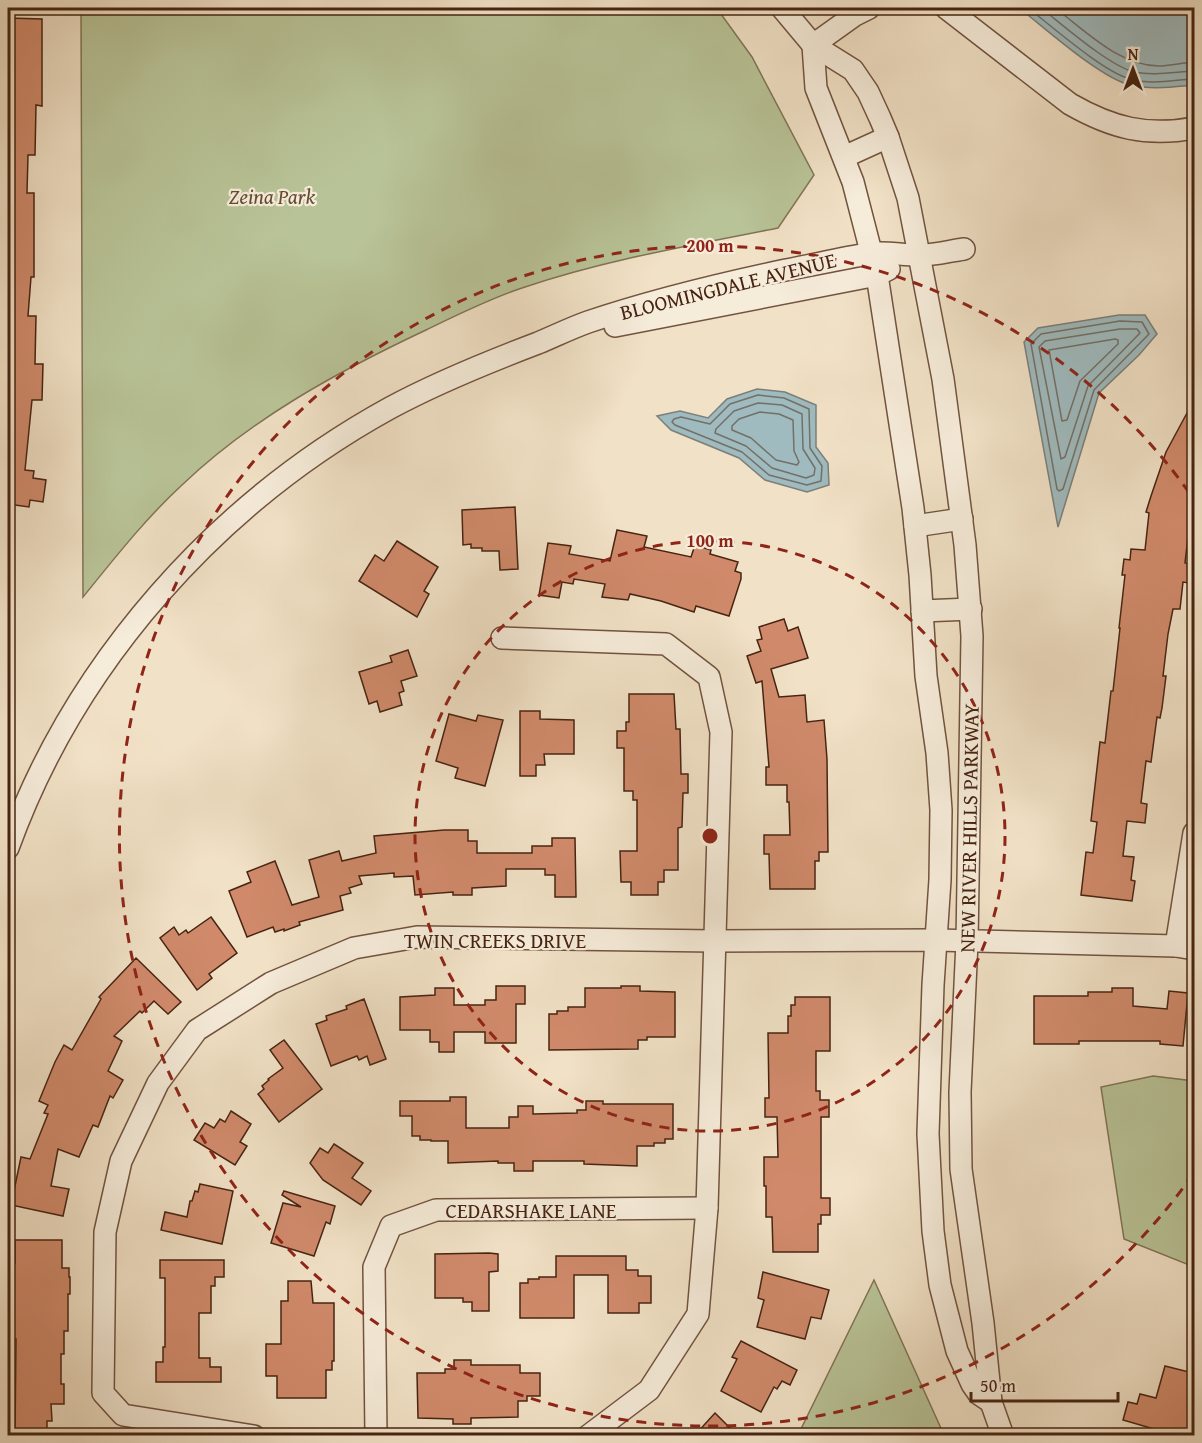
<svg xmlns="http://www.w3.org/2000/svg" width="1202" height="1443" viewBox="0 0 1202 1443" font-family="'Gentium Book Plus',serif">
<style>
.green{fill:#b8c397;stroke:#807454;stroke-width:1.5}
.water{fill:#9fbbbf;stroke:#7c7f7a;stroke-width:1.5}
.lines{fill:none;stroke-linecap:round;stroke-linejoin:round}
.shore{stroke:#737068;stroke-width:1.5}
.building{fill:#d08a6b;stroke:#472412;stroke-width:1.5}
.minor-casing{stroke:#72533f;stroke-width:24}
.minor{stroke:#f6ecda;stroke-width:21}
.ring{fill:none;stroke:#8f2418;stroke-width:3;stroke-dasharray:10 8}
.labels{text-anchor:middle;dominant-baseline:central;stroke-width:4.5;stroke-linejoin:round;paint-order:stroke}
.park-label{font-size:21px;font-style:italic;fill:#634c33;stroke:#f6ecda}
.street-label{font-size:21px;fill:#472412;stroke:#f6ecda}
.centre{fill:#8f2418;stroke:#f6ecda;stroke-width:3}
.ring-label{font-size:18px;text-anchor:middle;font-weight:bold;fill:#8f2418;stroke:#f6ecda;stroke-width:4.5;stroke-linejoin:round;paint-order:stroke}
</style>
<rect width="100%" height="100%" fill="#f1e1c6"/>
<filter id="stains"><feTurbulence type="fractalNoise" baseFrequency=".00333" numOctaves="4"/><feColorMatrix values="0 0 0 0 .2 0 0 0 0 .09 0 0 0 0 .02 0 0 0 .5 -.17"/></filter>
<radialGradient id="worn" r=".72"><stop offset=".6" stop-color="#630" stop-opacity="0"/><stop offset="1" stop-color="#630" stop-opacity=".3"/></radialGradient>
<g class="green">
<path d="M81,8H713L721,14L752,57L814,175L778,228C692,245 605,260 522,288C489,299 457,315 426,330C339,371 252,418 182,485C145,519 114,559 83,597Z"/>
<polygon points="1153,1076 1194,1081 1194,1267 1124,1239 1101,1087"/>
<polygon points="874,1280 944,1435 798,1435"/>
</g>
<g class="water">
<path d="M1019,8H1194V85C1172,87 1151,90 1130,85C1100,78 1044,27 1019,8Z"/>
<polygon points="1119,315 1145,315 1157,334 1139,355 1099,393 1058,527 1024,342 1038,328"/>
<polygon points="757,389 785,392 816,405 816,447 828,463 829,485 807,492 765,480 739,458 671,430 657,416 680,411 708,418 727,399"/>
</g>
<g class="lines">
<g class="shore">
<path d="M1028,8C1053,27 1102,71 1130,79C1152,85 1173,80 1194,79"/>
<path d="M1041,8C1063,25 1108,65 1134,72C1154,76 1174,72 1194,71"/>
<path d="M1055,8C1086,31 1120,67 1161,66C1172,65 1183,63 1194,62"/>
<polygon points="1120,321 1142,322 1149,334 1094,390 1063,489 1059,491 1057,489 1031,344 1041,334"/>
<polygon points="1120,329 1137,329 1140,333 1088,386 1065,457 1061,459 1039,347 1045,341"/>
<polygon points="1115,339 1118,340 1118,344 1080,381 1067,420 1062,421 1049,350"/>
<polygon points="758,395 784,398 809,409 810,448 822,466 821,481 807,485 769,475 742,452 675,425 672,422 674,419 681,417 710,424 730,404"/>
<polygon points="758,403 782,405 802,414 803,449 815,468 814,475 806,478 772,468 746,446 715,433 716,429 734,411"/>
<polygon points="760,412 779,414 793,420 794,451 799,462 797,465 776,460 751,438 732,430 732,426 739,419"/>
</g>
</g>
<g class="building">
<polygon points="8,18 42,19 42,106 36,105 35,155 28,155 27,193 34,193 34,277 31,277 28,316 36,316 35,364 43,364 42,400 32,400 25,470 34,471 33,478 46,480 43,502 30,500 29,507 8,504"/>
<polygon points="1194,400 1194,519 1188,537 1185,563 1191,564 1189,583 1183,582 1180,609 1173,609 1168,634 1163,676 1166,676 1162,708 1160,718 1157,717 1151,762 1146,761 1141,803 1147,804 1145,823 1127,821 1123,856 1134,857 1131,880 1135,881 1132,901 1081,895 1086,852 1093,853 1097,822 1091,821 1100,742 1105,743 1111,691 1113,691 1120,628 1119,628 1125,575 1122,575 1124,559 1130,560 1131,549 1145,550 1149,513 1146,512 1151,496 1166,452"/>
<polygon points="515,507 518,569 500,570 499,551 482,551 482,548 471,548 471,544 463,545 462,510"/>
<polygon points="617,530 647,536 644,547 691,557 695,545 711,550 710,554 738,562 735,571 741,573 741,579 729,616 696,606 694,612 661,601 630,594 628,600 602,597 605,584 574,579 573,584 562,582 559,598 539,595 548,543 571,546 569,554 610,561"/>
<polygon points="397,541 438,567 424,591 429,594 417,617 359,581 375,555 384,561"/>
<polygon points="784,619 788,631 798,627 808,658 771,669 779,697 805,695 807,722 824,720 827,759 828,852 819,852 819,861 815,861 815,889 770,889 769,854 764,854 764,835 790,835 789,802 787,802 787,785 766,785 766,767 769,767 762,681 756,683 747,656 761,651 757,640 762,639 759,627"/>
<polygon points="408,650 417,676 401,681 404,691 399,693 402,705 380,712 377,701 369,704 359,672 392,662 390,656"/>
<polygon points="629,694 674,694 676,729 680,729 681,774 688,774 688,793 683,793 682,827 678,828 678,870 664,870 664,882 658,882 658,895 631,895 631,882 621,882 620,851 637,851 637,800 633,800 633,791 624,791 624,748 617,748 617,731 626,731 626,722 629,722"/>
<polygon points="520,711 540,711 540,719 574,720 574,754 544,754 545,765 536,765 536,776 520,776"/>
<polygon points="449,714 476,721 478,715 503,720 485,786 455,778 458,768 436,761"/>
<polygon points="444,830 468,830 468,841 477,841 477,853 532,853 532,846 552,846 552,838 575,838 576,897 555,897 555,875 545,875 545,869 506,869 506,886 472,888 472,895 453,895 453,892 415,895 413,876 394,877 394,873 359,876 362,884 349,888 351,893 340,896 343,910 299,922 300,925 284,931 284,929 275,932 273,927 247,937 229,891 251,882 247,872 275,861 292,905 319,897 309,860 339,851 342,861 376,853 374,836"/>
<polygon points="211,917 237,953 209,974 212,978 197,990 160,938 174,927 179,935 186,930 188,933"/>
<polygon points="136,958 181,1002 168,1014 154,1001 142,1013 140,1011 114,1036 122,1041 108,1071 123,1080 113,1098 110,1096 98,1127 93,1125 79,1157 58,1149 51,1186 69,1189 63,1216 11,1205 21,1157 30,1159 48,1114 44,1113 48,1105 39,1101 55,1062 64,1045 72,1050 101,999 99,997"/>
<polygon points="496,986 525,986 525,1004 516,1004 516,1043 485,1043 485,1032 454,1032 454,1052 439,1052 439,1042 430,1042 430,1030 400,1030 400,997 435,995 435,988 454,988 454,1005 485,1005 485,1000 496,1000"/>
<polygon points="621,986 640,986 640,991 675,992 675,1037 647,1037 647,1040 638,1040 638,1049 549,1050 549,1014 557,1014 557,1011 568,1011 568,1007 585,1007 585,988 621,988"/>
<polygon points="1112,988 1133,988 1133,1006 1167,1009 1169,991 1188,993 1183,1046 1160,1044 1160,1041 1079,1041 1079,1044 1034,1044 1034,996 1088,996 1088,992 1112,992"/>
<polygon points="795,997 830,997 830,1051 816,1051 816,1091 820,1091 820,1100 829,1100 829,1117 821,1117 821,1198 830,1198 830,1215 821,1215 821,1224 818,1224 818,1252 773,1252 772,1217 766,1217 766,1186 764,1186 764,1157 778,1157 777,1117 765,1117 765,1098 769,1098 768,1033 788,1033 788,1016 791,1016 791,1005 795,1005"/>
<polygon points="364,999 386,1059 370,1065 367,1056 359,1060 357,1056 331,1066 316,1024 327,1020 326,1016 347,1009 346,1006"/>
<polygon points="284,1040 322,1089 279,1122 258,1094 264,1089 262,1086 269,1080 268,1079 283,1068 270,1050"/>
<polygon points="450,1097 466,1097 466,1128 509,1128 509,1117 518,1117 518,1106 533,1106 533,1114 577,1113 577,1110 586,1110 586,1101 603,1101 603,1104 673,1104 673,1139 665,1139 665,1143 654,1143 654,1146 637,1146 637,1166 584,1164 584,1161 533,1161 533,1171 514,1171 514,1163 498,1163 498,1161 448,1163 448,1141 431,1141 431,1140 420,1140 420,1136 412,1136 412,1116 400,1116 400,1101 450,1101"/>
<polygon points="231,1111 251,1124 240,1142 247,1146 235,1165 194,1140 205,1123 214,1128 220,1119 225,1122"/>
<polygon points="334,1144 363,1163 352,1178 371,1191 361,1205 323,1180 310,1163 320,1148 328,1153"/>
<polygon points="200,1184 233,1191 222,1244 161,1230 165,1212 187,1217 190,1201 192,1201 195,1191 198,1192"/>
<polygon points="284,1191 335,1206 330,1224 326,1222 314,1256 271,1243 283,1203 301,1207 282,1195"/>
<polygon points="15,1240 62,1240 62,1268 69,1268 69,1277 70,1277 70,1294 68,1294 68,1331 64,1331 64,1354 61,1354 61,1384 64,1384 64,1404 51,1404 52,1421 47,1421 47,1436 15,1436 16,1339 12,1339 12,1329 8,1329 8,1263 15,1263"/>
<polygon points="489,1253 498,1254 498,1271 489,1272 489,1311 472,1311 472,1302 463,1302 463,1298 435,1298 435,1254"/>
<polygon points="556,1256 626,1256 626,1270 638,1270 638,1276 651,1276 651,1303 639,1303 639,1313 608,1313 608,1275 574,1275 574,1318 520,1318 520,1283 528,1283 528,1279 539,1279 539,1277 556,1277"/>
<polygon points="160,1260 224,1260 224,1277 215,1277 215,1286 211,1286 211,1313 199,1313 199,1358 210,1358 210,1367 221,1367 221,1382 156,1382 156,1362 163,1362 163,1347 165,1347 165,1278 160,1278"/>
<polygon points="763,1272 829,1290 821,1319 811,1317 805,1339 757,1327 764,1300 758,1298"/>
<polygon points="288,1281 311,1281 313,1303 334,1303 334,1361 332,1361 332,1370 326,1370 326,1398 277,1398 277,1376 266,1376 266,1344 281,1344 281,1301 288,1301"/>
<polygon points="741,1341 797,1370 790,1385 782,1381 777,1389 774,1387 761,1412 721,1391 737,1359 732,1357"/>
<polygon points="454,1360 471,1360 471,1365 520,1365 520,1373 540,1373 540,1396 527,1396 527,1401 518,1401 518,1417 471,1418 471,1424 453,1424 453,1419 418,1418 417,1373 445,1373 445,1369 454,1369"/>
<polygon points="1165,1366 1189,1372 1188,1375 1194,1377 1194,1436 1178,1436 1123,1420 1128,1402 1137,1404 1140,1394 1156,1398"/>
<polygon points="715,1413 738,1436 694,1436"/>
</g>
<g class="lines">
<g class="minor-casing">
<g id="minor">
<polyline points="782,8 813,45 853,70 868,92 880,118 888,137 908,198 943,379 965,545 972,636 967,942 960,1092 961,1169 983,1323 991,1402 1003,1436"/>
<path d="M946,8L1070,104C1112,128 1147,137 1194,128"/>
<polyline points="813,45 816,88 853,182 877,275 913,508 920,575 926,676 937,753 941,810 940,880 933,985 928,1134 933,1231 940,1285 957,1351 972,1384 979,1394 991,1402"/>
<polyline points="813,45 855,15 869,8"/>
<polyline points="844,157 888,137"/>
<polyline points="615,326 877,275 889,269"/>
<polyline points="915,526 962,519"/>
<polyline points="922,611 971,609"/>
<polyline points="502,638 666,644 709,677 721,732 707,1208 698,1314 649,1390 588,1436"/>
<path d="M8,848C75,662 217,503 390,408C438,382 488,362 538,343C555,336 571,328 588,322C653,300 720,284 786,270C814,265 841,258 869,254C884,251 901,255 917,255C932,256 949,251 964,249"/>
<polyline points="1176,946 1194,833"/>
<polyline points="254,1436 123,1415 103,1393 105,1232 121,1161 158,1083 197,1030 271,983 354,948 417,937 715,941 936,940 1176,946 1194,949"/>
<polyline points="376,1436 374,1267 391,1226 436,1210 707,1208"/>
</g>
</g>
<use href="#minor" class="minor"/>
</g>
<g class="ring">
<circle cx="710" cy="836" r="295"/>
<path d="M1193 1174A590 590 0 1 1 1193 498"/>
</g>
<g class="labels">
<g class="park-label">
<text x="272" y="196">Zeina Park</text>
</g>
<g class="street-label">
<text transform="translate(728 286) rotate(-14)">BLOOMINGDALE AVENUE</text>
<text transform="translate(969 828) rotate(-89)">NEW RIVER HILLS PARKWAY</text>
<text x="495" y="940">TWIN CREEKS DRIVE</text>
<text x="531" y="1210">CEDARSHAKE LANE</text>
</g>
</g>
<circle cx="710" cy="836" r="9" class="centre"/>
<g class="ring-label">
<text x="710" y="252">200 m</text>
<text x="710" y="547">100 m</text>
</g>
<rect width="1202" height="1443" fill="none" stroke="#f1e1c6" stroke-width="30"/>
<rect x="9" y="9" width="1184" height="1425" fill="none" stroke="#472412" stroke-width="3"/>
<rect x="15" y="15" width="1172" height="1413" fill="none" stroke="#472412" stroke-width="1.5"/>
<g transform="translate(1133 69)" stroke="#f6ecda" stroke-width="4.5" paint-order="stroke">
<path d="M0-4.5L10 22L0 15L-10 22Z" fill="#472412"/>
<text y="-9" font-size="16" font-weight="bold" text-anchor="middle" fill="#472412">N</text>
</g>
<path d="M971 1392v9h147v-9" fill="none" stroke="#472412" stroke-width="3"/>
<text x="980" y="1392" font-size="18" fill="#472412" stroke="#f6ecda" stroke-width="4.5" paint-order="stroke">50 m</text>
<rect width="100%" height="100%" filter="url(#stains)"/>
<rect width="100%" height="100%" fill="url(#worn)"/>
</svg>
